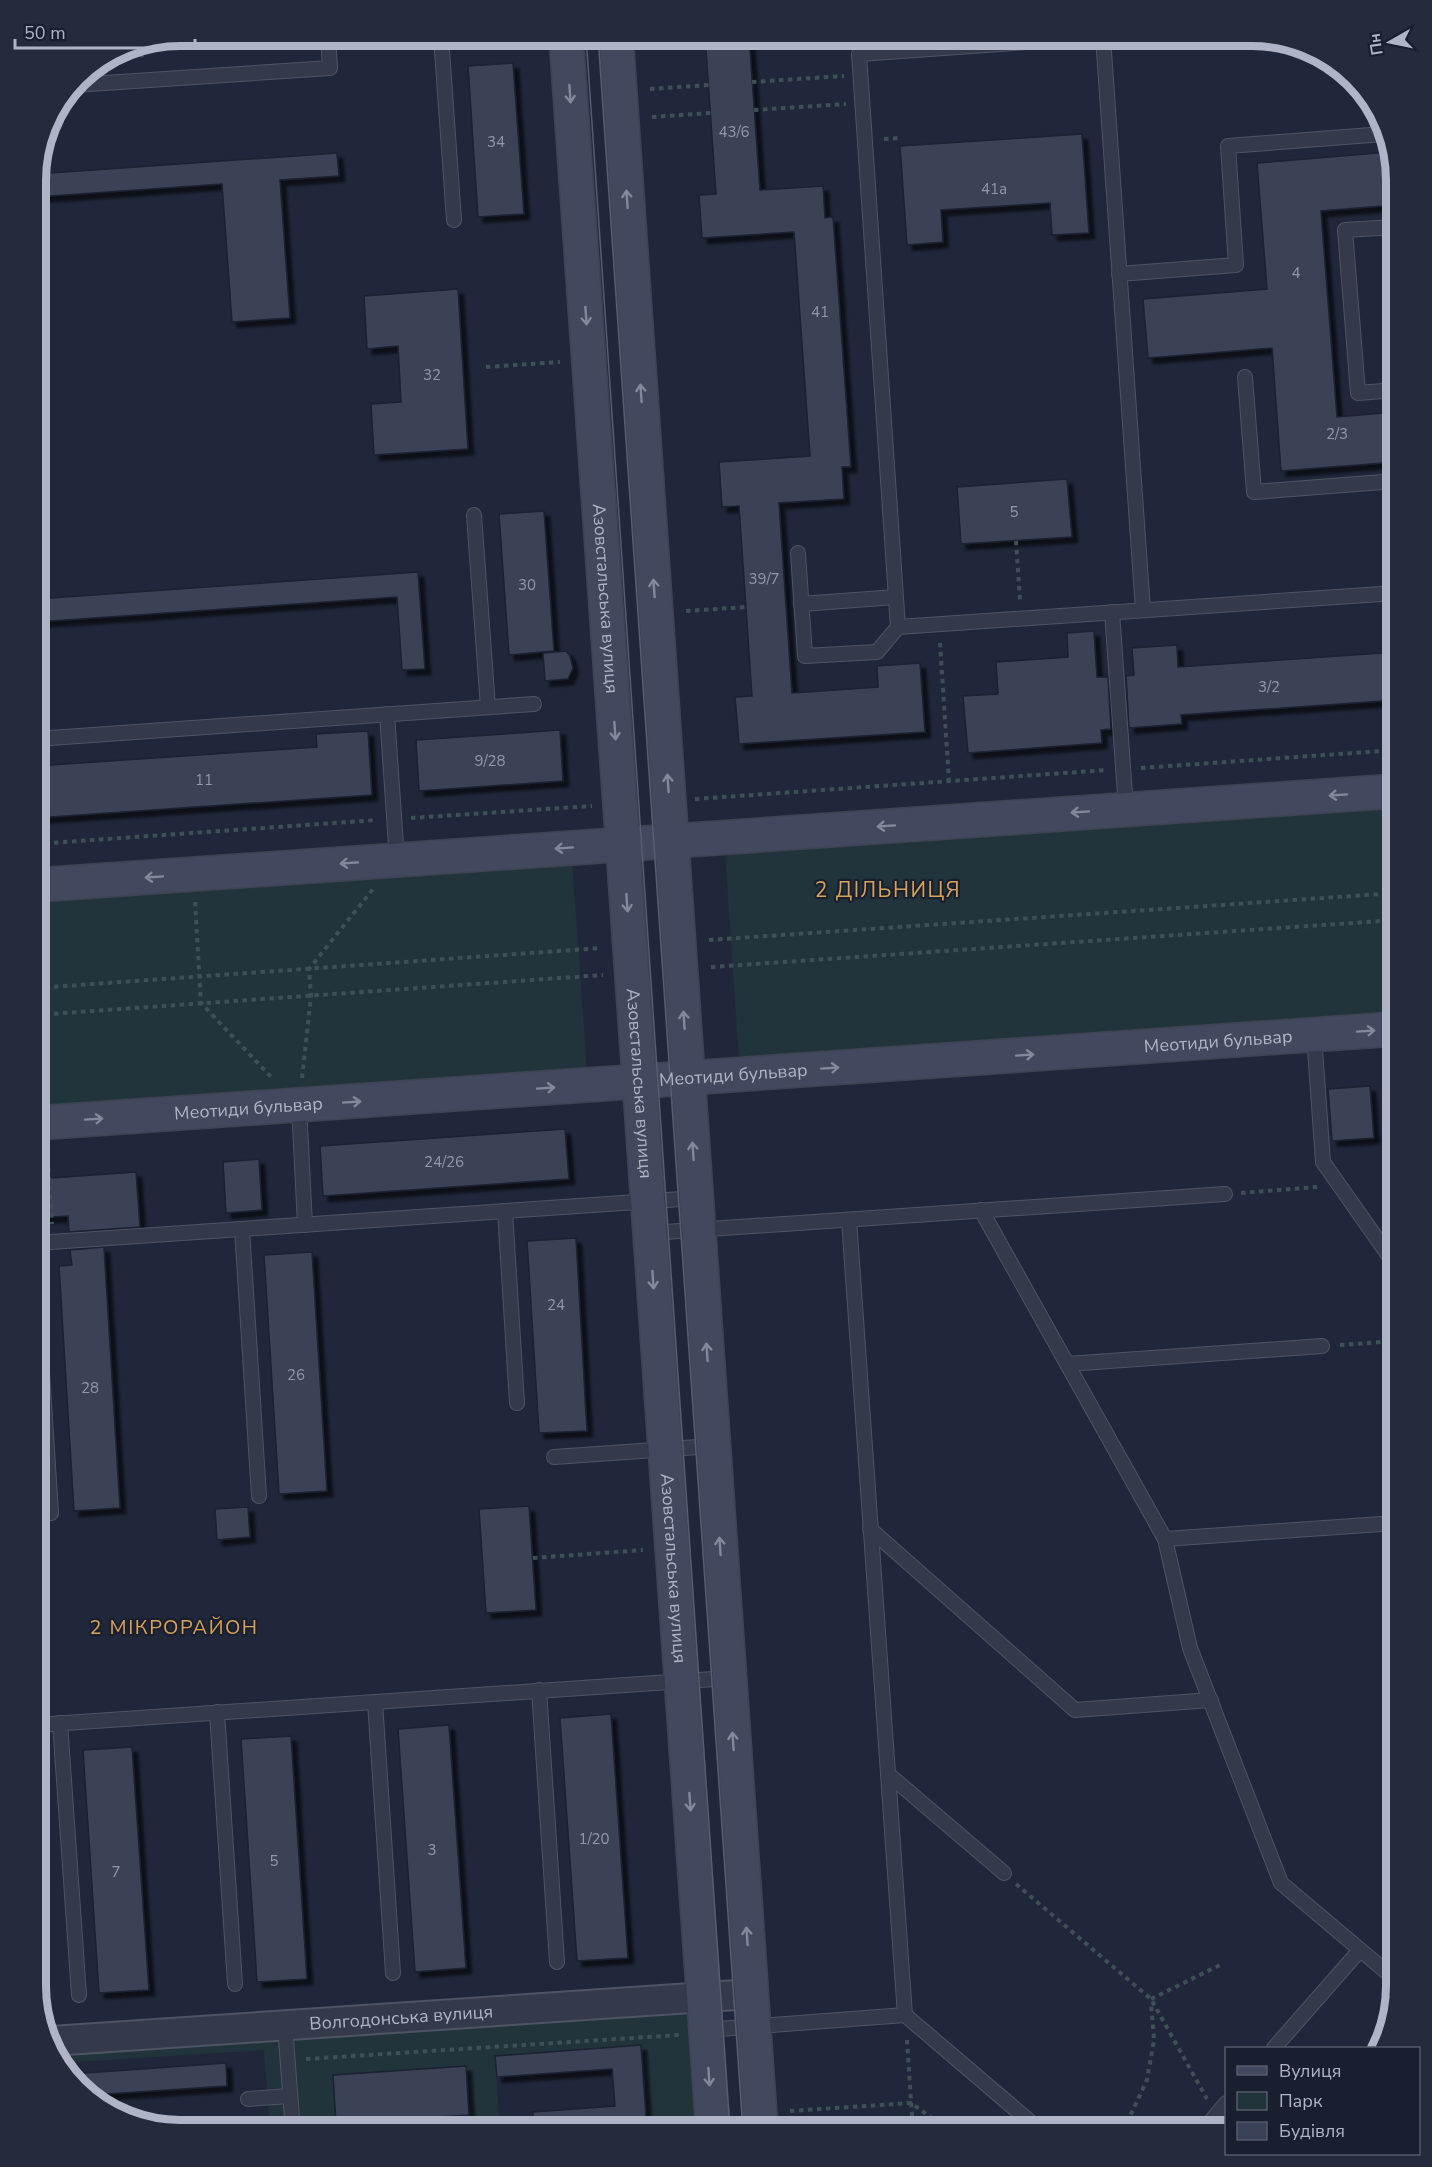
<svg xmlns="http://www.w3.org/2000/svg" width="1432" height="2167" viewBox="0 0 1432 2167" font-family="'Nunito Sans',sans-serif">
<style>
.green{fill:#22343b}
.building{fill:#3a4257;stroke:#1b2131;stroke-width:1.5;filter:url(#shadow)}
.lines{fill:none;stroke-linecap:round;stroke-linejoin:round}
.lane-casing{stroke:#4f5465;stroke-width:16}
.street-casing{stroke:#4f5465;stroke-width:32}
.secondary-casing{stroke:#3d4353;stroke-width:36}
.path{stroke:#3d5055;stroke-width:4;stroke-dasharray:4.5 4.5;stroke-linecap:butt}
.lane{stroke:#343a4a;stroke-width:14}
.street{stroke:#343a4a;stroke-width:28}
.secondary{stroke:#42485d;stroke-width:33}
.tram{stroke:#565d71;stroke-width:1.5}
.oneway{stroke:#83899c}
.labels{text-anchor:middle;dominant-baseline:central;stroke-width:4.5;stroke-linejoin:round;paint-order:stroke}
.number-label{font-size:15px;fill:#9298aa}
.street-label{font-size:18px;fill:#afb4c6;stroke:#1a1f2f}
.neighbourhood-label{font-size:20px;letter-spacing:1.5px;fill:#d7a359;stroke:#1a1f2f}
.quarter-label{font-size:21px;letter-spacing:1.5px;fill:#d7a359;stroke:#1a1f2f}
.rim{fill:none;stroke:#afb4c6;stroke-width:8}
</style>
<defs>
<filter id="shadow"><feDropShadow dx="5.5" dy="5.5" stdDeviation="1.5" flood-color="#0009"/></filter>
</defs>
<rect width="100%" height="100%" fill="#20273a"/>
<g class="green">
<polygon points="1396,805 1396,1015 739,1060 725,852"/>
<polygon points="572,862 587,1071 36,1109 36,899"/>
<polygon points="689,2013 697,2131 647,2131 641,2045 495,2056 500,2131 270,2131 264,2050 60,2063 55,2056"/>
</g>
<g class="building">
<polygon points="705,36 749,36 760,190 823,186 825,218 833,217 851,467 842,467 844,499 779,503 792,693 878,687 877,666 920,663 925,732 739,744 735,697 752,696 739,506 722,507 719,462 810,456 794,232 702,238 699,195 716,194"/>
<polygon points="513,63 524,214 478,217 468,66"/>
<polygon points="1082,134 1089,233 1052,235 1050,203 941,210 943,242 907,245 900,146"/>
<polygon points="1389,152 1396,180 1396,205 1321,211 1337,417 1396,412 1396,462 1281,471 1272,348 1148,358 1143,299 1267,289 1257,163"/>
<polygon points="337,153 339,176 280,180 290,318 232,322 222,184 36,197 36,174"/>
<polygon points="458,289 468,449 374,455 371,404 401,402 398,346 367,349 364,296"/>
<polygon points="1067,479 1072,537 961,544 957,487"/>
<polygon points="544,511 554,651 509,655 499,514"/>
<polygon points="418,572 425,669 402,670 397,597 36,622 36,599"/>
<polygon points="1094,631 1097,677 1108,677 1111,729 1101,730 1102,743 968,753 963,696 998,694 996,662 1068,657 1067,633"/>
<polygon points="1177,645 1178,667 1396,652 1396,700 1181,715 1182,724 1129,728 1126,676 1134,675 1132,648"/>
<polygon points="566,651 570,656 573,668 568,679 545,681 543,653"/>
<polygon points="560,730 563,781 419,791 416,740"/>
<polygon points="368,731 372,795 36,818 36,766 317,747 316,734"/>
<polygon points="1370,1086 1374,1138 1332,1141 1328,1089"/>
<polygon points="565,1129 569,1179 323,1196 320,1146"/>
<polygon points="259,1159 262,1210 226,1213 223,1162"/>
<polygon points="136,1172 140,1227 69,1232 68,1216 36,1218 36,1179"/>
<polygon points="576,1238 587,1431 539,1433 527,1241"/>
<polygon points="104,1247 120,1508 74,1511 59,1266 72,1265 70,1250"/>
<polygon points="312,1252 327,1491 279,1494 264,1255"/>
<polygon points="529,1506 536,1610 486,1613 479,1509"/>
<polygon points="248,1507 250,1537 217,1540 215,1509"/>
<polygon points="611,1714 628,1958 577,1961 560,1718"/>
<polygon points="449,1725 466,1968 415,1972 398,1729"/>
<polygon points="291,1736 307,1979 257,1982 241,1739"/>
<polygon points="132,1747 149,1990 99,1993 83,1750"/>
<polygon points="641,2045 647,2131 617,2131 616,2125 534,2131 533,2112 615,2106 612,2069 497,2077 495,2056"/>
<polygon points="226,2063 227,2086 92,2095 71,2074"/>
<polygon points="466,2066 469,2115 336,2124 333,2075"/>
</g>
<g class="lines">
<g class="lane-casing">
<g id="lane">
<polyline points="441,36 454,220"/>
<polyline points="1103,37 1143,610"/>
<polyline points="74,85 330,68 328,36"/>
<polyline points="1119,274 1236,265 1228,146 1384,134"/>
<polyline points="1245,377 1254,492 1396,481"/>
<polyline points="1396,390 1358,393 1345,230 1396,227"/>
<polyline points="474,515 488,707"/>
<polyline points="798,553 805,656 877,652 898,627 859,54 1112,36"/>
<polyline points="801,604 896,597"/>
<polyline points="1112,612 1126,809"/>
<polyline points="898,627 1396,593"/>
<polyline points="387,714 397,860"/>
<polyline points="36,739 534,704"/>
<polyline points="1314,1035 1323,1162 1396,1266"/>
<polyline points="299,1105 305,1225"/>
<polyline points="981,1210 1165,1539 1190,1648 1281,1883 1396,1980"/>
<polyline points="505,1211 517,1403"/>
<polyline points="849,1220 905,2015"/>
<polyline points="242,1229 259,1496"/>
<polyline points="650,1233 1225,1194"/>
<polyline points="36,1243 696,1198"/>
<polyline points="36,1279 51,1513"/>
<polyline points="1067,1364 1322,1346"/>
<polyline points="554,1457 713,1446"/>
<polyline points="870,1529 1075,1710 1211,1700"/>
<polyline points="1165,1539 1396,1523"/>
<polyline points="539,1690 557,1962"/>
<polyline points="375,1702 393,1973"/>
<polyline points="217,1712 235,1984"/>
<polyline points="60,1723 79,1995"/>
<polyline points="36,1725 729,1678"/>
<polyline points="888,1774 1004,1873"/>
<polyline points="285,2026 293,2131"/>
<polyline points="706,2030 905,2015 1041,2131"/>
<polyline points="1274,2048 1360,1950"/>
<polyline points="248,2099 290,2096"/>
<polyline points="1203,2131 1226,2103"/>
</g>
</g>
<g class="street-casing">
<g id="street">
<path id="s1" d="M51,2041L751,1994"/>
</g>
</g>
<g class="secondary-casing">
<g id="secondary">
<path id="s2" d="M566,36L713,2131"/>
<polyline points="616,36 761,2131"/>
<polyline points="36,885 1396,791"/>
<path id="s3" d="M36,1123L1396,1029"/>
</g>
</g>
<g class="path">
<polyline points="141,44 142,62"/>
<polyline points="752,82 844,76"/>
<polyline points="650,89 709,85"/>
<polyline points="754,110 846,104"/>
<polyline points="652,117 711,113"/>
<polyline points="884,139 899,138"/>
<polyline points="486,367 560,362"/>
<polyline points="1016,541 1020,600"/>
<polyline points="686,611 746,607"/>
<polyline points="940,643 949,781"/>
<polyline points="1141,768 1396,750"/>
<polyline points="695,799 1107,770"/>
<polyline points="411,818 592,806"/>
<polyline points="36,844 377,820"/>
<polyline points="195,902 201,1003 273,1079"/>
<polyline points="709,940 1396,893"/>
<polyline points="711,967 1396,920"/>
<polyline points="36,988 601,948"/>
<polyline points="36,996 43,1095"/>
<polyline points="36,1015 603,975"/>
<polyline points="302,1078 311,996 309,969 373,889"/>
<polyline points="47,1150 52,1224"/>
<polyline points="1241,1193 1317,1187"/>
<polyline points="1340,1345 1396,1341"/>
<polyline points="533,1558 643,1550"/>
<polyline points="1016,1884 1151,1999 1207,2099"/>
<polyline points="1151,1999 1220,1965"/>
<polyline points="907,2040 913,2131"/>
<polyline points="306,2059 679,2035"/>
<polyline points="790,2111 911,2103 950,2131"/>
<polyline points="1123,2131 1147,2080 1154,2040 1151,2003"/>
</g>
<use href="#lane" class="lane"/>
<use href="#street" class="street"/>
<use href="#secondary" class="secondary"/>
<g class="tram">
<polyline points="586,36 730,2131"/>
<polyline points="598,36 743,2131"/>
</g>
</g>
<defs><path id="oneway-shaft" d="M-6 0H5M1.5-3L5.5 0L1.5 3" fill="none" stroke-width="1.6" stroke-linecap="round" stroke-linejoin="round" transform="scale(1.5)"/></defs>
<g class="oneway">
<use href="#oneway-shaft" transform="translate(570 94) rotate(86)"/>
<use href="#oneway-shaft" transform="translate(627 199) rotate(-94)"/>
<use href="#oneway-shaft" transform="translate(586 316) rotate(86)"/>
<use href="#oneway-shaft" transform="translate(641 393) rotate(-94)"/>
<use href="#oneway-shaft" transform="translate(654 588) rotate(-94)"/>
<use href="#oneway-shaft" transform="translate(615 731) rotate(86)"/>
<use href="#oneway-shaft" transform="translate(668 783) rotate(-94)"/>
<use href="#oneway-shaft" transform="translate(1338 795) rotate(176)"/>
<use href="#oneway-shaft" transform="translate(1080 812) rotate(176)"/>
<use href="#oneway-shaft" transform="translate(886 826) rotate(176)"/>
<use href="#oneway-shaft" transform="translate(564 848) rotate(176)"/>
<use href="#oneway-shaft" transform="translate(349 863) rotate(176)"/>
<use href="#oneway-shaft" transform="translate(154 877) rotate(176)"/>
<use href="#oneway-shaft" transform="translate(627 903) rotate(86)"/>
<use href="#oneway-shaft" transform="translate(684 1020) rotate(-94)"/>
<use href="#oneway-shaft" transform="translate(1366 1031) rotate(-4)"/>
<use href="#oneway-shaft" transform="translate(1025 1055) rotate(-4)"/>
<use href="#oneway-shaft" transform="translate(830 1068) rotate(-4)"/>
<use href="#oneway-shaft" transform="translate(546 1088) rotate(-4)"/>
<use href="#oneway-shaft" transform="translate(352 1102) rotate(-4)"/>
<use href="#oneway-shaft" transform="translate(94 1119) rotate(-4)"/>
<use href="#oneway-shaft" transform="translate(693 1151) rotate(-94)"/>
<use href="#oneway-shaft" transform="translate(653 1280) rotate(86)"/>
<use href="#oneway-shaft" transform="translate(707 1352) rotate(-94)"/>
<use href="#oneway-shaft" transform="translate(720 1546) rotate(-94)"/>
<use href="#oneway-shaft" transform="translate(733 1741) rotate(-94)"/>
<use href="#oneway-shaft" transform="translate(690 1802) rotate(86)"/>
<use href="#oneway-shaft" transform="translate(747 1936) rotate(-94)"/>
<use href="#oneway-shaft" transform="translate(709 2077) rotate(86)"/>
</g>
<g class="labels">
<g class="number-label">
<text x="734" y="132">43/6</text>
<text x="496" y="142">34</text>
<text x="994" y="189">41а</text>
<text x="1296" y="273">4</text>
<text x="820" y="312">41</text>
<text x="432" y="375">32</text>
<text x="1337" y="434">2/3</text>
<text x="1014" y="512">5</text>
<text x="764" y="579">39/7</text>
<text x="527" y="585">30</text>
<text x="1269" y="687">3/2</text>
<text x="490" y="761">9/28</text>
<text x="204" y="780">11</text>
<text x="444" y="1162">24/26</text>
<text x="556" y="1305">24</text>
<text x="296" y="1375">26</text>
<text x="90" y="1388">28</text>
<text x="594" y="1839">1/20</text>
<text x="432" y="1850">3</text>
<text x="274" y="1861">5</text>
<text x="116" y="1872">7</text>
</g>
<g class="street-label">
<text stroke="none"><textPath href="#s2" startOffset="564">Азовстальська вулиця</textPath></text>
<text stroke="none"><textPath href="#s3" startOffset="1185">Меотиди бульвар</textPath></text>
<text stroke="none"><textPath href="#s3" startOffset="699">Меотиди бульвар</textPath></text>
<text stroke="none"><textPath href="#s2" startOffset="1050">Азовстальська вулиця</textPath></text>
<text stroke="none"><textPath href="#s3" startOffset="213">Меотиди бульвар</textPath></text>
<text stroke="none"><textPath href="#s2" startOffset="1536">Азовстальська вулиця</textPath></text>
<text stroke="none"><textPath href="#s1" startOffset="351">Волгодонська вулиця</textPath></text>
</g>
<g class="neighbourhood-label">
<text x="174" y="1627">2 МІКРОРАЙОН</text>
</g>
<g class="quarter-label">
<text x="888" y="890">2 ДІЛЬНИЦЯ</text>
</g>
</g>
<path d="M0 0H1432V2167H0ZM180 46H1252A134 134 0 0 1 1386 180V1986A134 134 0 0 1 1252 2120H180A134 134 0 0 1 46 1986V180A134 134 0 0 1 180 46Z" fill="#262b3b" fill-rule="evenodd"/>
<path class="rim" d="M180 46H1252A134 134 0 0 1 1386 180V1986A134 134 0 0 1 1252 2120H180A134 134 0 0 1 46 1986V180A134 134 0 0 1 180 46Z"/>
<rect x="1225" y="2047" width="195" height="108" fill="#1a1f2f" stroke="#565b6b" stroke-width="1.5"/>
<rect x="1237" y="2066" width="30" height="9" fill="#42485d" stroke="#565b6b" stroke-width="1.5"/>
<text x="1279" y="2077" font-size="18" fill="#afb4c6">Вулиця</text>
<rect x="1237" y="2092" width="30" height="18" fill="#22343b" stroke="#565b6b" stroke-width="1.5"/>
<text x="1279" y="2107" font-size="18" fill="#afb4c6">Парк</text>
<rect x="1237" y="2122" width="30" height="18" fill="#3a4257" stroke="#565b6b" stroke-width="1.5"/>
<text x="1279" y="2137" font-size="18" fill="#afb4c6">Будівля</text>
<g transform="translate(1390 42) rotate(261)" stroke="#1a1f2f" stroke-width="4.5" paint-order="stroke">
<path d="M0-4.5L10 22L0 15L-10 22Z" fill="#afb4c6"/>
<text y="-9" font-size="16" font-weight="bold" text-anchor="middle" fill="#afb4c6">Пн</text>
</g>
<path d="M15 39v9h180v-9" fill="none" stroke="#afb4c6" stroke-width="3"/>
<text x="24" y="39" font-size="18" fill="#afb4c6" stroke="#1a1f2f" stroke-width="4.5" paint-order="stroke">50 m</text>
</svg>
